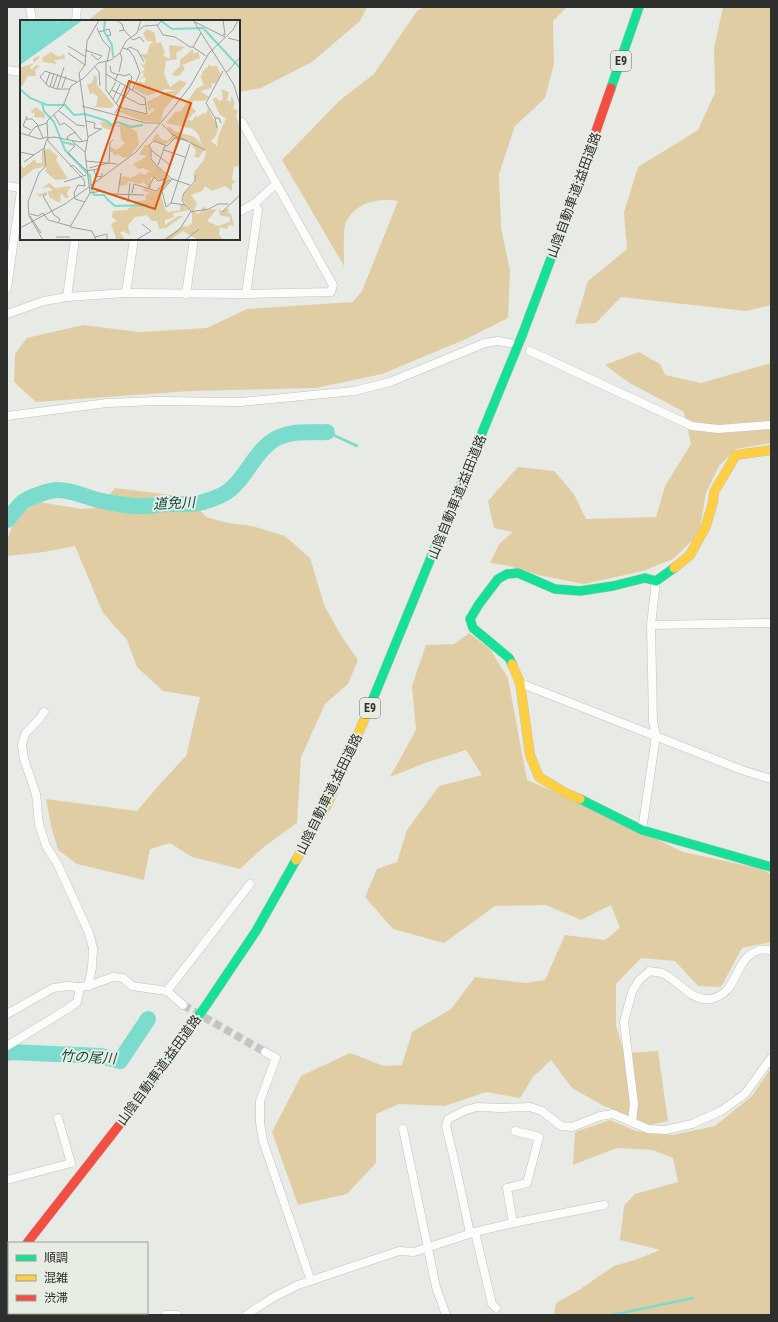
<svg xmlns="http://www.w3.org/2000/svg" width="778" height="1322" viewBox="0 0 778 1322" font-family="'Roboto Condensed','Noto Sans JP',sans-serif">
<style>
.green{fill:#e0cda4}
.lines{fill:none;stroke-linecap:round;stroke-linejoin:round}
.stream{stroke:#7bdbcc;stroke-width:2.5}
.river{stroke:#7bdbcc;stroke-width:16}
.street-tunnel{stroke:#c3c6c0;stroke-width:8;stroke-dasharray:8 4;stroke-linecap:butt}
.street-casing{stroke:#c0c2be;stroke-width:9}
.fast-casing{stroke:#c0c2be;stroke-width:10}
.slow-casing{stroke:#c0c2be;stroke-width:10}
.jam-casing{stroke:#c0c2be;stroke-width:10}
.street{stroke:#fcfcfb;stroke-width:8}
.fast{stroke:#16e098;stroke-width:9}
.slow{stroke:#ffcf43;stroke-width:9}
.jam{stroke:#f24e42;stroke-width:9}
.labels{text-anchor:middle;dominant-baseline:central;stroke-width:4;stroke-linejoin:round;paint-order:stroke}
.shield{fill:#e7ede3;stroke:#666964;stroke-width:1}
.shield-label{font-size:12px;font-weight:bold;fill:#2e302d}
.street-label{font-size:13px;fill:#2e302d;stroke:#e7ede3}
.water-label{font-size:14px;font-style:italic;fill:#104a43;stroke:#e7ede3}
.inset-river{fill:none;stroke:#7bdbcc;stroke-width:2}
.inset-road{fill:none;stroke:#9ea09b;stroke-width:1}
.view{fill:#df570e;fill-opacity:0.15;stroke:#df570e;stroke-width:2}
.inset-edge{fill:none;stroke:#2e302d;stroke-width:2}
</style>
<rect width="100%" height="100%" fill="#e8ebe5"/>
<g class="green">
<polygon points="105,7 367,7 360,21 312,62 261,88 239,92 239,21 87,21"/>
<path d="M424,7H567L553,21L554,64L545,98L515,126L499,174L501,227L510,271L508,318L466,339L382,374L316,388L191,391L36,402L14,382L15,354L27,338L83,325L139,332L207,328L247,309L353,302L362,291L398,201C377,198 357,202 346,222C343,228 344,257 344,266L282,160L339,101L374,74L417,11Z"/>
<polygon points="723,7 771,7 771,305 746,311 621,297 596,323 575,324 588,281 627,249 624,212 638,167 698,130 715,93 714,48"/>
<polygon points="639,352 660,364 665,375 701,383 771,363 771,443 736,449 719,466 706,493 699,534 673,559 643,571 584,584 538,575 509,566 490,563 499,544 513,532 494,528 488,501 518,467 554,471 574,494 586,519 656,517 665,486 691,444 684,412 628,382 605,365"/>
<polygon points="115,488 188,497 206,517 228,523 252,526 285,536 310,558 325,607 342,637 358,660 348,684 325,704 301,757 297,823 265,846 240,869 192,857 170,843 150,849 144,880 77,864 58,850 51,826 46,799 137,811 160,784 186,756 200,697 163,691 137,667 127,640 103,613 75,546 44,552 7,556 7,541 15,517 39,502 82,509 98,508"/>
<polygon points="469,633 490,649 508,678 527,780 594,809 683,852 758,868 771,874 771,942 742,948 721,987 698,986 675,961 641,958 616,984 616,1025 624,1053 658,1051 668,1121 650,1125 602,1105 572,1088 551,1060 533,1077 520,1098 486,1092 445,1106 399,1104 376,1114 376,1163 347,1194 298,1205 272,1132 301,1076 350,1053 384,1066 402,1065 412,1032 451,1009 475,977 526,983 545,980 565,935 605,940 620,928 611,905 581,920 546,905 495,906 444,943 393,929 365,897 377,869 397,862 407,830 439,786 482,775 466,750 425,763 390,777 416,730 412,686 426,645 454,644"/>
<polygon points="771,1068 771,1315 554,1315 556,1303 579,1290 614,1266 638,1259 660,1250 620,1240 624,1206 635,1194 678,1182 673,1158 653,1150 617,1148 573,1165 575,1132 610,1120 636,1131 672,1135 715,1126 752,1096"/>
</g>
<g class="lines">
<g class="stream">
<polyline points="327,432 357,446"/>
<polyline points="612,1315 693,1298"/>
</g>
<g class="river">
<path d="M7,520C12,515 17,507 23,502C30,497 49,490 58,490C73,490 87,498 102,501C117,504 132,507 147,506C154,506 161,504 168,504C178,504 190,505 199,503C211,500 226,495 234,486C249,471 259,446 279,437C295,430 311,433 327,432"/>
<polyline points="7,1053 9,1052 101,1056 120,1061 148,1019"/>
</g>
<polyline class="street-tunnel" points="183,1005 265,1052"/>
<g class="street-casing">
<g id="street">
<polyline points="30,7 32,21"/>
<polyline points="76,21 77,7"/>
<polyline points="7,70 21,72"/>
<polyline points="7,186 21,188"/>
<polyline points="239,212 255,203 276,184"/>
<polyline points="7,288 21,190"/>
<polyline points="126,293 134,239"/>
<polyline points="186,294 194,239"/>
<polyline points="246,294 258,210 255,203"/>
<polyline points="67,297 75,239"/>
<polyline points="7,314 44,301 67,297 126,293 246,294 331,292 333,285 242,122 239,121"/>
<polyline points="530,351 692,426 718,429 771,425"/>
<polyline points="7,416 107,403 156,401 241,402 354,391 390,382 485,343 498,341 510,343"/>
<polyline points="651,625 771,623"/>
<polyline points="520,683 742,770 771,779"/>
<polyline points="44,712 40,718 25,734 22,745 24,759 36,794 39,824 46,846 57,863 89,933 93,948 92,968 88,986"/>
<polyline points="642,830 656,736 653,721 651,625 656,581"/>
<polyline points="167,991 183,1005"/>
<polyline points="7,1014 53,988 67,986 80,987 88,986 113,977 123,978 132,986 167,991 250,884"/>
<polyline points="7,1046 69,1008 77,1002 80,987"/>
<polyline points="265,1052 276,1058 260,1101 260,1123 263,1141 311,1281"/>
<path d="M632,1122L634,1104L624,1022L632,992L639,980L650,971C653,972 658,972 662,973C677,979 692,1002 709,999C740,995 732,959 759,950C762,949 767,950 771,950"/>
<polyline points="403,1129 436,1287 446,1315"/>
<polyline points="7,1180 71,1163 58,1118"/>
<polyline points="513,1223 507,1188 527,1183 539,1137 515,1131"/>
<polyline points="475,1232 492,1304 496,1308"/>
<polyline points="470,1233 456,1168 446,1126 448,1119 466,1110 477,1107 501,1108 530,1107 542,1111 561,1126 572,1127 600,1116 613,1114 648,1129 665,1130 692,1124 721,1111 745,1094 771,1058"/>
<polyline points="166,1315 177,1315"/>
<polyline points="246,1315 274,1297 298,1285 399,1251 414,1252 475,1232 513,1223 604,1205"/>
</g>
</g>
<g class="fast-casing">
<g id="fast">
<polyline points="611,88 639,7"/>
<polyline points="512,664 509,658 473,628 470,619 479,604 498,579 507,574 518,573 555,589 580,591 613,586 645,578 656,581 674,568"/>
<polyline points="368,711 523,333 559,237"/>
<polyline points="580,799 642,830 771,867"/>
<polyline points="124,1119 141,1097 207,1004 256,931 296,860"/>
</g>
</g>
<g class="slow-casing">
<g id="slow">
<polyline points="674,568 690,555 706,526 713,502 714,492 736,455 771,450"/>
<polyline points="512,664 520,683 530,755 539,777 564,792 580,799"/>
<polyline points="296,860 327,805 368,711"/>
<polyline points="7,1269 9,1267"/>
</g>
</g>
<g class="jam-casing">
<g id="jam">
<polyline points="559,237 611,88"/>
<polyline points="27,1243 124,1119"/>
</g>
</g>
<use href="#street" class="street"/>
<use href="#fast" class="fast"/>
<use href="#slow" class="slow"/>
<use href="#jam" class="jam"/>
</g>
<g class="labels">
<g class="shield">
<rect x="611" y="51" width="20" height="20" rx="3"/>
<rect x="360" y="698" width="20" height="20" rx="3"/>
</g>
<g class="shield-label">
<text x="621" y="61">E9</text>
<text x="370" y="708">E9</text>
</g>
<g class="street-label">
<text transform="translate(574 195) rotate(-70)">山陰自動車道;益田道路</text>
<text transform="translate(457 497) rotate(-68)">山陰自動車道;益田道路</text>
<text transform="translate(329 794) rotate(-64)">山陰自動車道;益田道路</text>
<text transform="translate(159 1070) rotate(-54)">山陰自動車道;益田道路</text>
</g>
<g class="water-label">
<text transform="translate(174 503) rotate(-3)">道免川</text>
<text transform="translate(88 1057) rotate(3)">竹の尾川</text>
</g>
</g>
<g transform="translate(20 20)">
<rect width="220" height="220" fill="#e8ebe5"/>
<path d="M127,9L135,13L136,23L141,22L145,33L143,35L147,38H150L149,25L165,27L156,33L157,39L146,41L144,54L150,67L160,60L167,63L144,89L141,101L137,102L123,101L99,92L102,89L129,95L135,89L132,88L129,92L127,82L148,71H157L147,69L127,76L114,69L119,61L124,63L126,59L124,57L118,60L124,55L122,52L125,49L120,43L124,45L126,41L120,34H127L130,24L134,22L127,21L123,13ZM173,29V34L178,32L180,38L162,45L165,49L159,56L151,55L160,46V40ZM31,32L39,37L43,34L47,36L44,35L45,39L34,40L37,44L23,42L22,38ZM18,36L20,37L10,47L12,50L16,45L20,46L15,50L16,56H8L0,69V48L14,43L13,39ZM188,44L190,46H197L201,55L195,64L191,63L192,68L180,71L189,77L184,81H173L172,87L176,91L168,99L172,101L176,95L177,97L184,93L186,94L188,88L198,108L196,116L191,121L197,126L198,117L206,98L200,95L193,80L195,77L200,81L203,79L201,69L209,72L207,80L211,82V76L215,83L213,88L218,91L216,95L220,109V143L218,147L214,146L212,159L216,162L212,164V171L205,166L192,171L185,166L182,171L171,175L177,183L174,191L177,194L181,192L183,186L187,190L197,189L187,201L198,206L210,202V197L201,196L199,193V188L201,191L209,188L208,193L211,194L214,206L209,205L207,209L200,207L199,214L203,220H178L163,211L150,220H142L163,206L167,207L172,203V191L163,180L165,172L175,163L174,152L184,140L186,131H183L179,138L174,137L176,131L169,121L155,118L144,125L132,120L137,113L141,119L147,121L152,116L147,107H150L154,111L175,117L182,125L178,114L173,109L146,103L155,92L161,91L176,69L184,65L180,55L182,56V52L188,47ZM74,55L77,57V65L94,85L91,88L74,87L76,86L78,77L73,73L70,74L67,65L72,63ZM16,87L25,94V98L14,97L15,92L12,94L11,91ZM90,101L93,106L104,104L117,112L119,124L110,136L104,138L97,134L96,136L90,131V127L97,130L105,123L101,119L100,107L94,106L92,110L83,108L80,102ZM125,125H129L131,130L130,139L151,160L140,173L145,189L148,192L160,190V185H165L170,190L153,193L154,197L145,200V205L158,196H163L146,208L139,209L137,201H132L127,195L115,197L108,206L110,215L103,211L100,213L105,220H93L96,218L91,204L97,201L92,197L93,191L107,190L117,181L126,180L125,175L131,173L123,171L124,168L135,172L141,168L146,161L131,157V170L123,162L120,164L108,161L107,165L99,166V160L103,156L111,158L120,153L125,155L128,152L133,153L123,148L118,149L113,144L126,137L125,135H119ZM29,129L38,136L36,140L48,159L35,160L25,151L27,146L14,149L0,160V145L4,148L15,139L16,143H22V130ZM29,163L35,168L51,166L47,173L49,178H45L41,173L40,183L29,177L28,172L20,177L16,173L20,174L33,170L29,167L21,169Z" fill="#e0cda4"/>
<path d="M0,0H36L38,3V0H63L0,45Z" fill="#7bdbcc"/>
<path class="inset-river" d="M85,0L84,11L92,25L93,37M140,0L152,9L183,8L220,48M0,69L10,78L27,85H45L54,95L65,94L87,101L91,105L98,102L111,107L123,105M22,83L24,91L34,102L45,130L70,156L71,165M43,122L55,125M71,167L74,175H84L87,179M87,179L95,186L128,185"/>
<path class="inset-road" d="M96,0L102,4L104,10M173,0L214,65L220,85M203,0L205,15L203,14M175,2L205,17M137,5L143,15L155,17L170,27H173L181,13M77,8L83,21L90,28L87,42M119,10L124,6L138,5L142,0M99,11L104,10L113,20L120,17L124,22M79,12L89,9L91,15L87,16M208,18L220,21M48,26L66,37M173,27L186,36M103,28L109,30L114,37L120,53L112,71M107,29L110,27L118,31L124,42M65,30L82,36L78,40L71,34M48,33L65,45M86,42V70L95,82L99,87L127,94L125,78L86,54M90,46L91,52L98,55M75,47L79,52L80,66M99,52L102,38L100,33M207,52L220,37M95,61L98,54L105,56L109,54L112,57L109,68M26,64L30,52M30,67L34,53M33,68L38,54M42,68L46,56M37,69L44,47M50,69H37L28,66L20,57L25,51L57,62M92,70L121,85L126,84M89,74L96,62M93,79L100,64M96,84L105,66M62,86L126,103H140M39,91L57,105L65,106M95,93L110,69M34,95L40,105L44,103L52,109L63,122M7,96L3,106L11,110M195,98L186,83L203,51M6,99H12L17,104L23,118M66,101L75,103L74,108L82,109M142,104L153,115L168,121M197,108L195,98H199L201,103M0,113L20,119L27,117M8,116L15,107L27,103M68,117L81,109M27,118L34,117L60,122L68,120M160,119L150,145L132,131L129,125L134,121L147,126L155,118L160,119L164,120H165L185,130M47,120L48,116L56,112M52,121L65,132M55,126L48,133L66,150M144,130L165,137M131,131V139L137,146L152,159L170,165M0,132L14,135L24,128M66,141L97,144M4,142L14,135M89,143L90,123L93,120M138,145L145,126M50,147L53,145L63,155M69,148L88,143M74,150L76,156L82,157V153M66,151L78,149L80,146M152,159L142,171L146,187L151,183L170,124M44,162L66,155M69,167L116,132L154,87L171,65L189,33L213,10L218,0M128,169L134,157L138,161L145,159L142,166M70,173L81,171L91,174L124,175M98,173L101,153M112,173L114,164L136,171L149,160M27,174L23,176L34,195L40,199L38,203M65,182L55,179L54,173L58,165L65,166L64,160L28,121L27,101L43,86L51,66L64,58L78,43L91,40L100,33L106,21L117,13L121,0M108,182L110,163M220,184V197M165,185L162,180L164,173L175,161V155M170,192L189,189L198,184H208M202,192L220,175M10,194L18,196L23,193L28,200L50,206M10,196L21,213M0,208L45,184L69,167M36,217H50M75,217L87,214V220M23,220L9,196L8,182L19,153L26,146L24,128L27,119M76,220L72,211L50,207L70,173L65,133L68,117L59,53L65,45L67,21L79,0M116,220L131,211L122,204M145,220L160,209L171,191L166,185L151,183M165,220L179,209"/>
<path class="view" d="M109,61L171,83L135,189L72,168Z"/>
<rect width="220" height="220" class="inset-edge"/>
</g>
<rect width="778" height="1322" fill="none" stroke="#2e302d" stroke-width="16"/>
<rect x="8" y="1242" width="140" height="72" fill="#e7ede3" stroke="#9da19a"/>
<rect x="16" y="1255" width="20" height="6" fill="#16e098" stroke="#9da19a"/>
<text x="44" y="1262" font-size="12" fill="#2e302d">順調</text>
<rect x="16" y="1275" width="20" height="6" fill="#ffcf43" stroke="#9da19a"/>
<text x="44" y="1282" font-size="12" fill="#2e302d">混雑</text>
<rect x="16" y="1295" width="20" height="6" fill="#f24e42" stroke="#9da19a"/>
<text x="44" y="1302" font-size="12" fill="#2e302d">渋滞</text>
</svg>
